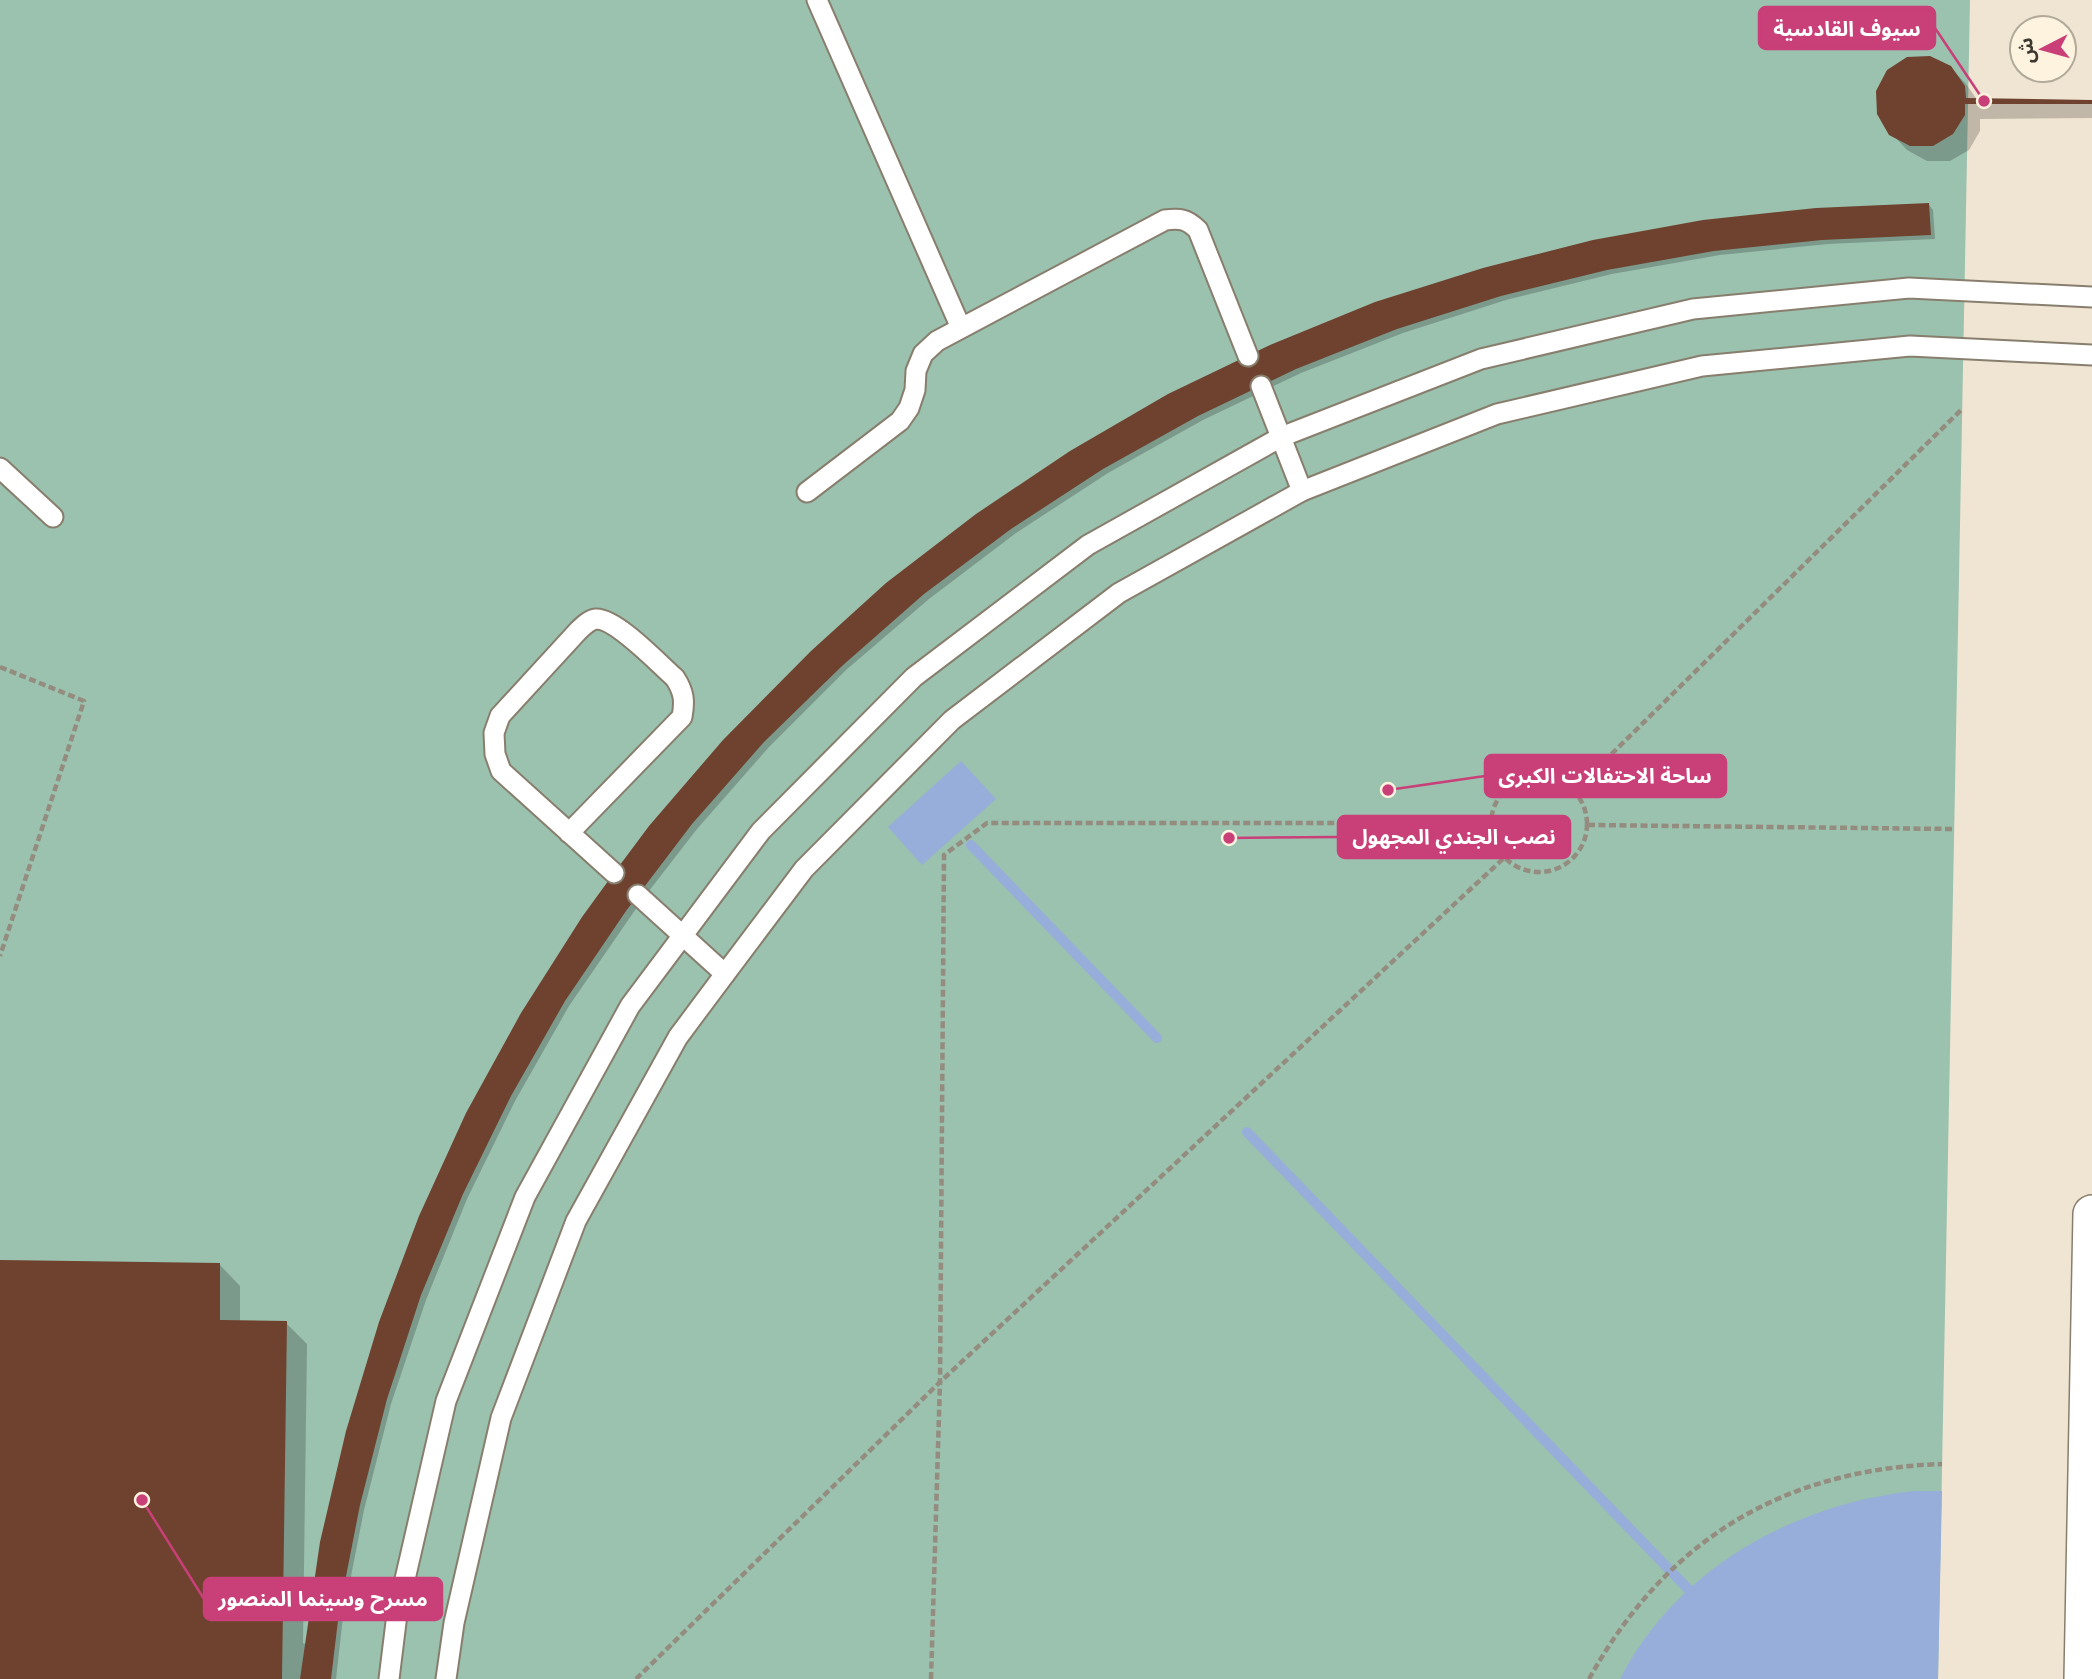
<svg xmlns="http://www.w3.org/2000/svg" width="2092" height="1679" viewBox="0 0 2092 1679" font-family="'Nunito Sans','Noto Sans Arabic',sans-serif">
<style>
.green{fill:#9bc1af}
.water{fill:#97aeda}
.shadow{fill:#0003}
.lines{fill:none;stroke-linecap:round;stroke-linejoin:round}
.stream{stroke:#97aeda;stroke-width:10}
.building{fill:#6e422e}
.service-casing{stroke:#887e6d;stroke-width:23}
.minor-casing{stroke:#887e6d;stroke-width:40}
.path{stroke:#948d7f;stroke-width:4.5;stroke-dasharray:7 3.5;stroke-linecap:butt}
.service{stroke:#fff;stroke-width:19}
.minor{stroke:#fff;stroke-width:37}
.leader{fill:none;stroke:#c93f78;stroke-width:2.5}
.callout-dot{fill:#c93f78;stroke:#fef3df;stroke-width:2.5}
.callout{fill:#c93f78;stroke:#c93f78;stroke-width:2.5}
.callout-label{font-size:21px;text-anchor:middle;font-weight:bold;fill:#fff}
</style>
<rect width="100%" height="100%" fill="#f0e5d2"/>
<polygon class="green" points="0,0 1970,0 1938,1679 0,1679"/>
<g class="water">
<polygon points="961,761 996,799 922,865 888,827"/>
<path d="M1914,1491H1942L1938,1679H1620C1677,1568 1794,1504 1914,1491Z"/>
</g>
<g class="shadow">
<polygon points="1950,67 1966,84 1978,101 2092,102 2092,118 1980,119 1980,131 1969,150 1950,161 1927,161 1907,150 1891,133"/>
<polygon points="1929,205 1933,210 1935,239 1828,244 1720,255 1612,274 1506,300 1403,333 1301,373 1203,420 1108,473 1016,533 929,599 846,670 769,747 697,829 642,900 569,1006 515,1101 467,1199 426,1300 391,1404 364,1510 343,1617 336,1679 0,1679 0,1262 220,1265 240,1286 240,1322 286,1323 307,1344 303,1643 306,1644 322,1542 522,1014 887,585 1376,304"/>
</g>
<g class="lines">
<g class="stream">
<polyline points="971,845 1157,1038"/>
<polyline points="1247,1132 1689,1590"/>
</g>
</g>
<g class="building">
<polygon points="1930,56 1951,66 1965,86 1966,98 2092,100 2092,104 1965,104 1965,115 1953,134 1933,146 1910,146 1889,135 1877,114 1876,91 1887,70 1907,57"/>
<polygon points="1929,203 1931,235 1822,240 1714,251 1607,270 1501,296 1397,329 1296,369 1198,416 1103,469 1011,529 924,594 842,666 764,742 692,824 626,911 565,1001 511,1096 463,1194 421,1295 387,1399 360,1505 339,1612 331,1679 300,1679 320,1542 346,1431 379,1322 419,1216 466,1113 521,1013 582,917 614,873 649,826 723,740 811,651 886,583 976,514 1070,451 1168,394 1270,345 1375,302 1483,268 1593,240 1703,220 1816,208"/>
<polygon points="0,1260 220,1263 220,1320 287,1321 282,1679 0,1679"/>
</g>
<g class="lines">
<g class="service-casing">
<g id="service">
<polyline points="817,0 961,328"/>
<polyline points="1261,386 1302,491"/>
<polyline points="0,468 53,517"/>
<path d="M807,492L900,421L909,408L915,390L916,371L923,354L937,341L1165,220C1180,218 1187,219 1198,230L1248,356"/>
<path d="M569,833L682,717C685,701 684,692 675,678C660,665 616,618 596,619C589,620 583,626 578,631L500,716L494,733L495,754L501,771L614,873"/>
<polyline points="638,895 725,974"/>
<polyline points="389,1679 397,1614 446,1401 525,1197 630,1006 761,831 914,677 1088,545 1281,437 1481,359 1693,309 1909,288 2092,297"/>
<polyline points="446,1679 454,1623 501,1418 576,1221 678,1037 725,974 804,869 952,720 1119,593 1302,491 1497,414 1702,366 1910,346 2092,355"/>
</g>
</g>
<g class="minor-casing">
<polyline id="minor" points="2083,1679 2092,1214"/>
</g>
<g class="path">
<polyline points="0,667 84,701 0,956"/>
<circle cx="1539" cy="824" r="48"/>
<polyline points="1574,791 1963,408"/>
<polyline points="1588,825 1954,829"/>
<polyline points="636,1679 940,1382 1504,858"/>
<polyline points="931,1679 940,1382 944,855 987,823 1490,823"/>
<path d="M1589,1679C1666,1540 1783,1469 1942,1464"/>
</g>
<use href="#service" class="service"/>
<use href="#minor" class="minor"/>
</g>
<path class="leader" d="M1984 101L1935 28M1388 790L1485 776M1229 838L1338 837M142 1500L204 1599"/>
<g class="callout-dot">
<circle cx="1984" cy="101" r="7"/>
<circle cx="1388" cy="790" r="7"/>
<circle cx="1229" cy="838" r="7"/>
<circle cx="142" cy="1500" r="7"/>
</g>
<g class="callout">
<rect x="1759" y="7" width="176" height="42" rx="7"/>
<rect x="1485" y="755" width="241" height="42" rx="7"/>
<rect x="1338" y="816" width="232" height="42" rx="7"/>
<rect x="204" y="1578" width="238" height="42" rx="7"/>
</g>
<g class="callout-label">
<text x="1847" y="36">سيوف القادسية</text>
<text x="1605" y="783">ساحة الاحتفالات الكبرى</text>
<text x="1454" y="844">نصب الجندي المجهول</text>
<text x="323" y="1606">مسرح وسينما المنصور</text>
</g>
<g transform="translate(2043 49) rotate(264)"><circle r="33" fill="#fef3df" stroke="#b1a999" stroke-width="2"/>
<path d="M0-5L12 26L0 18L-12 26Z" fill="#c93f78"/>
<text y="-10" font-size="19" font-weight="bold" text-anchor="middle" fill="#3d3931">ش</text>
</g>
</svg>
